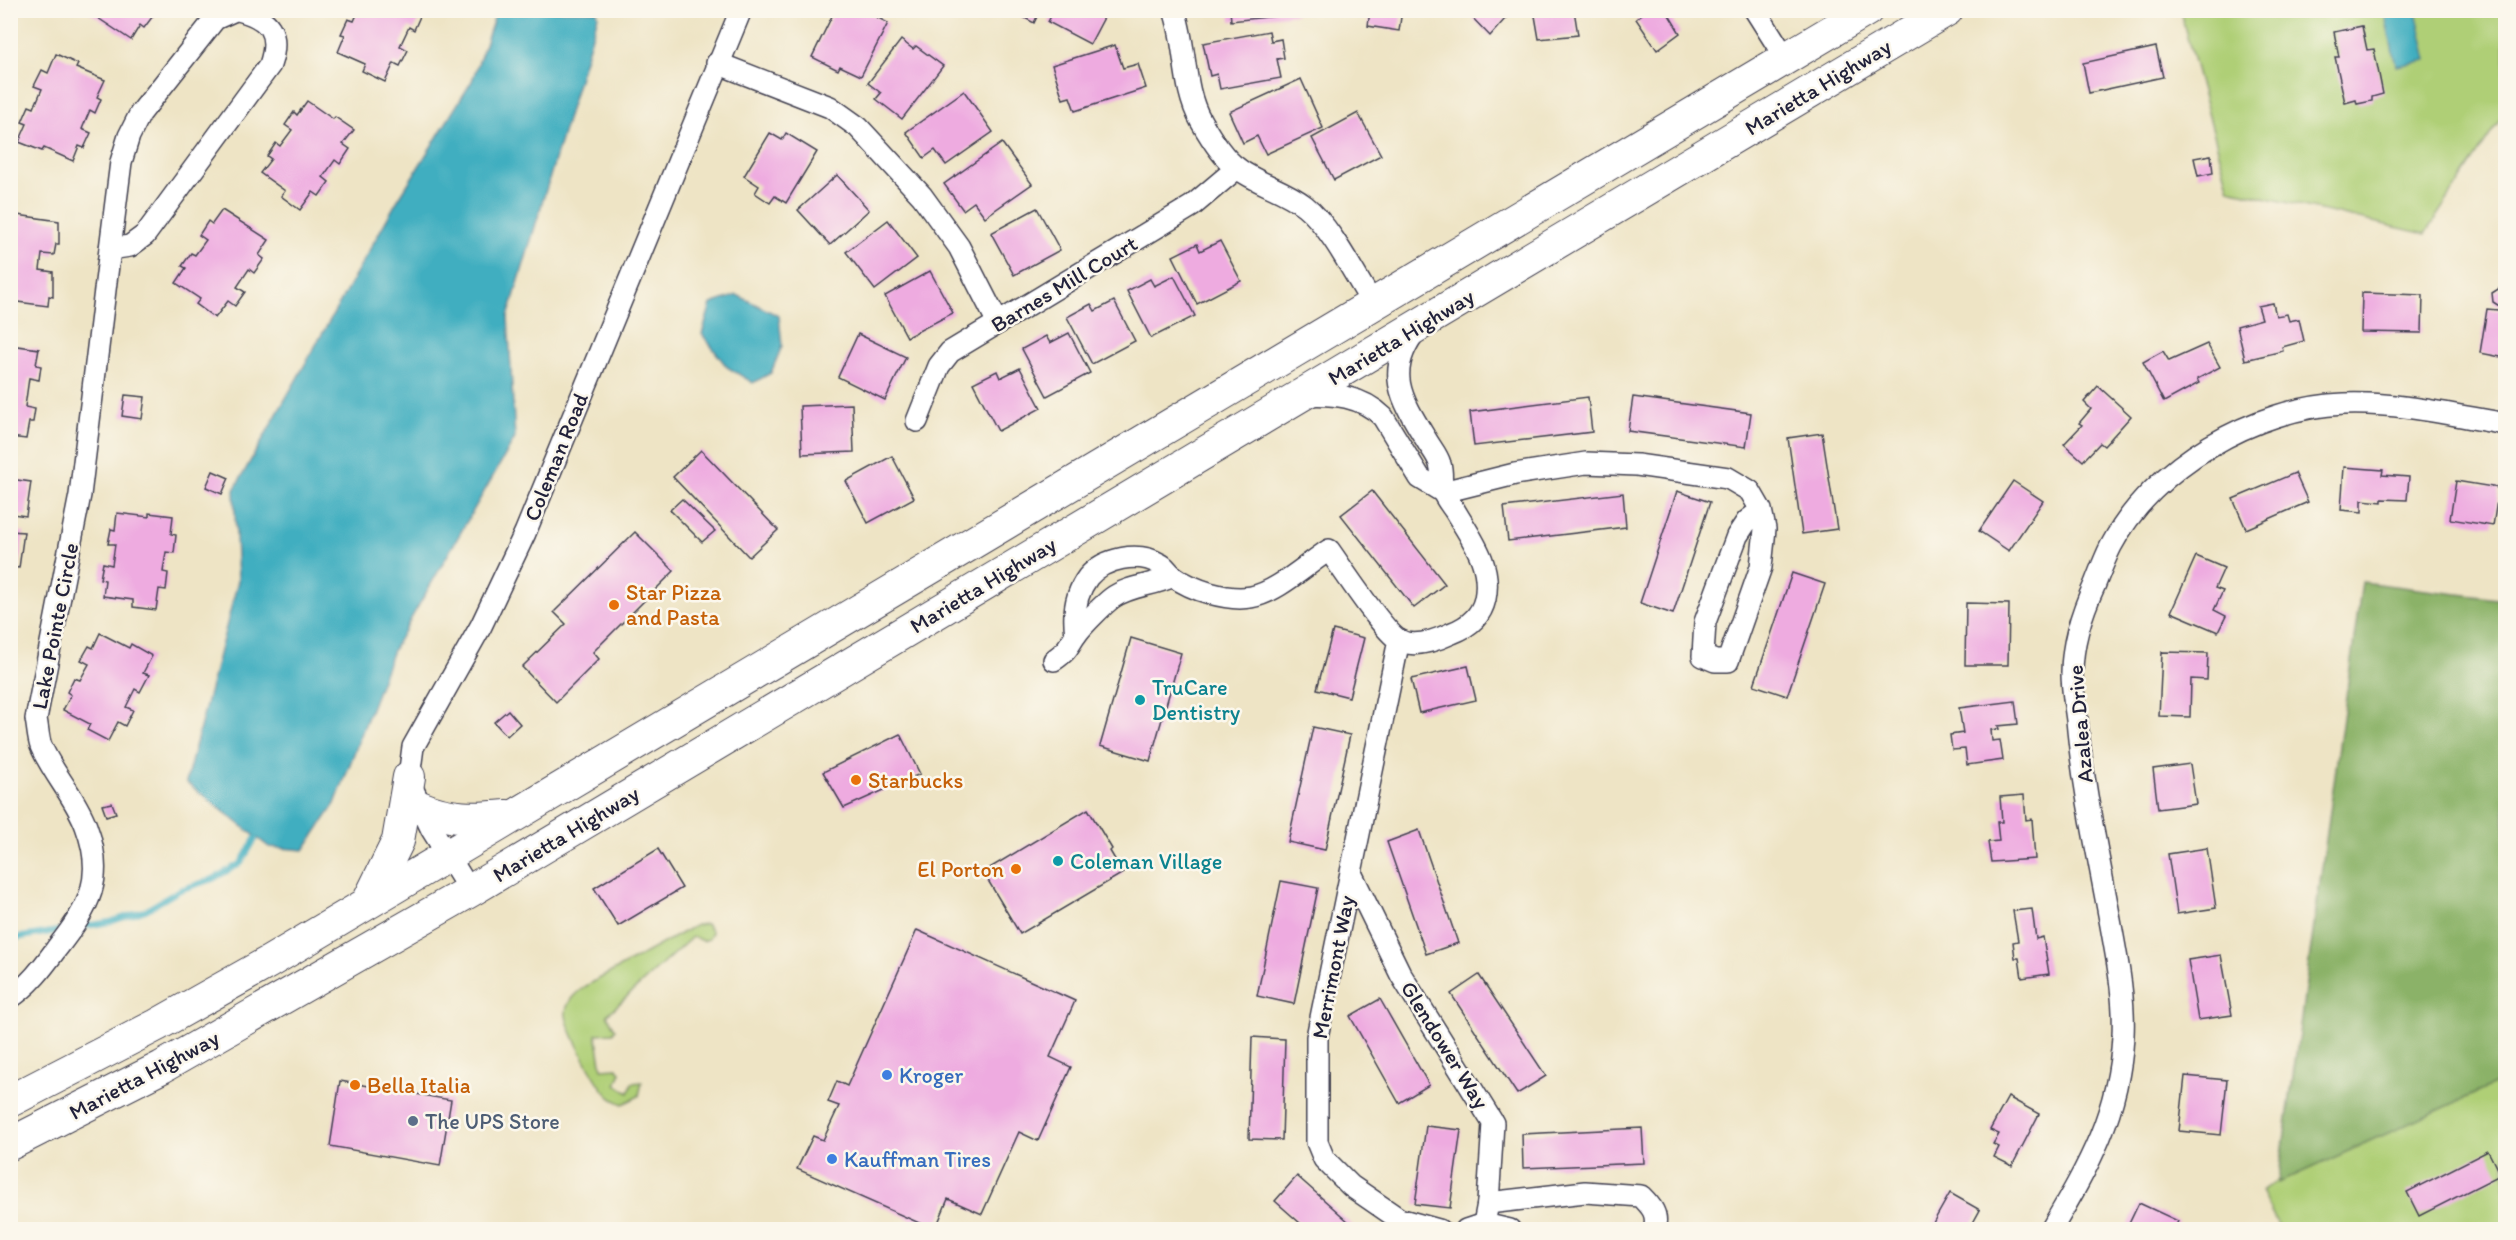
<svg xmlns="http://www.w3.org/2000/svg" width="2516" height="1240" viewBox="0 0 2516 1240" font-family="Itim,sans-serif">
<style>
.green{fill:#afcf76;stroke:#687858;stroke-width:1.5}
.forest{fill:#8bb267;stroke:#566a51;stroke-width:1.5}
.water{fill:#41aec0;stroke:#32687e;stroke-width:1.5}
.lines{fill:none;stroke-linecap:round;stroke-linejoin:round}
.stream{stroke:#41aec0;stroke-width:6}
.building{fill:#eeabe0}
.minor-casing{stroke:#413f50;stroke-width:24}
.highway-casing{stroke:#413f50;stroke-width:34}
.minor{stroke:#fff;stroke-width:21}
.highway{stroke:#fff;stroke-width:32}
.food-dot{fill:#e8710a;stroke:#fbf7ec;stroke-width:2}
.culture-dot{fill:#0f9aa8;stroke:#fbf7ec;stroke-width:2}
.shop-dot{fill:#3f7fe0;stroke:#fbf7ec;stroke-width:2}
.service-dot{fill:#5c6f8a;stroke:#fbf7ec;stroke-width:2}
.labels{text-anchor:middle;dominant-baseline:central;stroke-width:5;stroke-linejoin:round;paint-order:stroke}
.street-label{font-size:22px;fill:#22223b;stroke:#fbf7ec}
.food-label{font-size:22px;fill:#c56008;stroke:#fbf7ec;text-anchor:start}
.culture-label{font-size:22px;fill:#0d838f;stroke:#fbf7ec;text-anchor:start}
.shop-label{font-size:22px;fill:#366cbe;stroke:#fbf7ec;text-anchor:start}
.service-label{font-size:22px;fill:#4e5e75;stroke:#fbf7ec;text-anchor:start}
</style>
<rect width="100%" height="100%" fill="#fbf7ec"/>
<filter id="ink" filterUnits="userSpaceOnUse"><feTurbulence type="fractalNoise" baseFrequency=".0167" numOctaves="2"/><feDisplacementMap in="SourceGraphic" scale="12" xChannelSelector="R" yChannelSelector="G"/><feConvolveMatrix kernelMatrix="1 2 1 2 8 2 1 2 1" color-interpolation-filters="sRGB"/></filter>
<filter id="wash" filterUnits="userSpaceOnUse"><feTurbulence type="fractalNoise" baseFrequency=".008" numOctaves="4" result="noise"/><feDisplacementMap in="SourceGraphic" scale="24" xChannelSelector="R" yChannelSelector="G"/><feGaussianBlur stdDeviation="1.35" result="paint"/><feColorMatrix in="noise" values="0 0 0 0 0 0 0 0 0 0 0 0 0 0 0 0 0 1.4 0 .05"/><feComposite in="paint" operator="in"/></filter>
<g filter="url(#wash)">
<rect width="100%" height="100%" fill="#eee4c5"/>
<g class="green">
<polygon points="2180,11 2498,11 2505,25 2505,112 2425,234 2229,189"/>
<path d="M706,924L712,932L709,939L703,941L692,937L607,1015L615,1029L613,1033L596,1034L602,1069L617,1068L621,1072L616,1085L629,1093L632,1083L642,1082L639,1096L623,1104C619,1102 613,1100 610,1097C599,1088 563,1024 566,1011C568,999 577,992 586,986L696,925Z"/>
<polygon points="2505,1027 2505,1229 2280,1229 2261,1191"/>
</g>
<polygon class="forest" points="2362,582 2505,600 2505,1080 2278,1183"/>
<g class="water">
<polygon points="497,10 597,11 598,16 508,317 515,438 393,650 335,804 304,850 269,847 186,782 238,581 234,490 396,203 472,81"/>
<polygon points="2384,11 2416,11 2427,60 2396,66"/>
<polygon points="737,295 779,316 782,346 771,373 753,383 727,367 702,334 711,304"/>
</g>
<g class="lines">
<g class="stream">
<polyline points="79,927 110,922 146,910 180,890 213,879 241,863 255,839"/>
<polyline points="10,939 63,930"/>
</g>
</g>
<g id="blocks">
<g class="building">
<polygon points="86,10 145,10 153,16 144,28 140,25 131,40"/>
<polygon points="359,10 417,10 421,14 414,30 409,27 400,46 408,50 400,66 394,63 385,82 362,71 365,64 338,52 345,35 341,34 348,19 354,21"/>
<polygon points="835,10 863,10 888,23 861,76 840,66 838,70 812,57"/>
<polygon points="1010,10 1040,10 1034,23"/>
<polygon points="1054,10 1108,10 1090,44 1048,22"/>
<polygon points="1230,10 1295,10 1296,14 1231,21"/>
<polygon points="1370,10 1402,10 1399,31 1368,26"/>
<polygon points="1465,10 1513,10 1490,36"/>
<polygon points="1534,10 1574,10 1578,35 1539,39"/>
<polygon points="1647,10 1675,10 1669,15 1680,33 1657,50 1636,19"/>
<polygon points="2362,26 2367,50 2374,49 2383,94 2372,97 2372,101 2357,104 2356,100 2345,103 2335,57 2339,57 2334,32"/>
<polygon points="1269,31 1271,41 1281,39 1284,58 1277,59 1281,78 1220,89 1217,74 1210,76 1203,43"/>
<polygon points="901,40 913,49 916,46 943,66 902,119 876,99 881,93 868,83"/>
<polygon points="1115,45 1123,68 1138,64 1146,88 1075,111 1070,97 1063,99 1052,65"/>
<polygon points="2156,47 2163,77 2089,93 2083,63"/>
<polygon points="56,54 78,64 76,68 105,80 97,97 101,99 95,113 90,110 82,129 91,133 84,148 79,146 73,161 44,148 42,151 19,142 27,124 22,122 29,106 34,108 42,89 34,86 42,70 48,73"/>
<polygon points="1301,79 1323,128 1266,154 1257,136 1243,143 1229,112"/>
<polygon points="964,91 993,132 946,165 935,150 924,158 906,132"/>
<polygon points="307,101 333,119 335,117 354,130 343,144 350,149 340,164 335,160 323,177 329,182 319,196 313,192 300,210 281,196 285,191 260,173 271,159 267,156 276,143 280,146 292,130 285,125 294,112 297,115"/>
<polygon points="1358,113 1381,155 1334,180 1312,138"/>
<polygon points="770,133 782,140 786,133 817,152 786,203 775,196 770,203 755,193 759,186 744,176"/>
<polygon points="1002,143 1032,184 985,217 974,202 963,210 944,184"/>
<polygon points="2211,155 2213,173 2198,176 2194,158"/>
<polygon points="837,175 869,210 830,245 798,210"/>
<polygon points="1037,208 1060,250 1014,275 991,233"/>
<polygon points="222,210 269,240 259,255 264,259 254,273 249,269 237,287 245,292 235,306 228,301 215,318 196,304 200,299 176,283 186,268 182,266 191,253 195,255 206,240 199,235 208,221 212,224"/>
<polygon points="10,214 59,221 59,244 56,244 54,255 42,254 40,270 53,272 53,297 49,296 48,306 10,301"/>
<polygon points="888,220 917,258 875,290 846,252"/>
<polygon points="1220,241 1241,281 1197,304 1173,256 1197,244 1200,251"/>
<polygon points="930,271 953,313 907,337 885,296"/>
<polygon points="1174,276 1195,316 1151,338 1127,291 1150,279 1154,286"/>
<polygon points="2506,284 2506,358 2480,353 2487,309 2498,310 2501,307 2493,302 2492,293"/>
<polygon points="2362,293 2423,295 2422,333 2361,332"/>
<polygon points="1114,301 1135,341 1092,364 1067,317 1091,304 1095,311"/>
<polygon points="2273,303 2276,316 2287,314 2289,321 2299,319 2304,341 2282,347 2283,351 2245,360 2237,326 2262,319 2258,306"/>
<polygon points="1069,333 1090,373 1047,396 1022,349 1046,336 1050,343"/>
<polygon points="858,334 906,357 885,400 838,377"/>
<polygon points="2207,344 2220,367 2197,379 2199,383 2164,402 2143,362 2163,351 2169,361"/>
<polygon points="10,345 39,349 36,365 41,366 39,380 29,378 25,407 35,409 33,422 29,422 26,439 10,437"/>
<polygon points="1020,368 1041,408 998,431 973,383 997,371 1000,378"/>
<polygon points="2098,386 2131,416 2104,446 2100,443 2083,461 2064,444 2082,425 2079,423 2091,409 2084,402"/>
<polygon points="125,395 145,397 142,419 122,416"/>
<polygon points="1588,397 1592,432 1474,446 1470,412"/>
<polygon points="1633,397 1751,413 1746,447 1628,431"/>
<polygon points="852,404 854,452 802,454 800,406"/>
<polygon points="1822,433 1837,529 1802,534 1788,438"/>
<polygon points="701,450 778,530 749,557 673,477"/>
<polygon points="892,456 914,498 868,523 846,481"/>
<polygon points="2344,467 2383,470 2382,475 2409,477 2407,500 2382,499 2382,502 2362,500 2362,512 2341,510"/>
<polygon points="213,471 229,478 222,494 206,487"/>
<polygon points="2295,473 2308,502 2246,529 2233,499"/>
<polygon points="10,479 31,482 26,516 13,514 12,526"/>
<polygon points="2013,481 2043,501 2009,551 1979,531"/>
<polygon points="2456,481 2499,488 2493,526 2450,519"/>
<polygon points="1372,491 1445,584 1414,608 1341,515"/>
<polygon points="1677,491 1710,502 1673,614 1640,603"/>
<polygon points="1623,493 1626,527 1508,541 1504,507"/>
<polygon points="682,499 715,531 702,542 670,510"/>
<polygon points="117,513 149,517 149,513 173,516 171,534 176,535 174,553 166,552 163,572 168,573 166,590 159,589 156,610 133,607 133,600 103,596 105,580 100,579 103,563 112,565 115,544 108,544 111,529 115,530"/>
<polygon points="10,531 24,532 19,568 10,567"/>
<polygon points="635,532 674,571 593,652 599,659 556,702 522,667 566,624 554,612"/>
<polygon points="2196,556 2224,568 2215,588 2223,591 2214,610 2226,616 2218,632 2171,612"/>
<polygon points="1792,573 1825,584 1787,696 1754,685"/>
<polygon points="1966,603 2009,604 2008,665 1965,665"/>
<polygon points="1333,630 1364,638 1349,697 1317,689"/>
<polygon points="100,633 129,648 131,644 152,656 143,673 149,675 140,692 135,689 126,707 133,710 125,726 118,722 108,741 87,730 90,724 63,710 71,695 67,692 74,678 80,680 89,664 81,660 89,646 93,648"/>
<polygon points="1131,638 1181,653 1150,761 1100,746"/>
<polygon points="2162,652 2208,653 2207,680 2191,679 2190,717 2159,716"/>
<polygon points="1468,666 1476,700 1419,713 1411,679"/>
<polygon points="2015,701 2018,724 1998,726 1999,729 1991,730 1992,741 2000,740 2003,760 1967,765 1965,749 1952,750 1950,735 1963,733 1959,708"/>
<polygon points="508,710 520,724 507,736 494,722"/>
<polygon points="1313,727 1350,735 1325,850 1288,842"/>
<polygon points="900,734 920,774 844,808 823,772"/>
<polygon points="2190,764 2196,804 2158,809 2153,769"/>
<polygon points="2024,795 2026,820 2032,819 2035,859 1991,862 1988,842 1999,841 1997,822 2002,822 2000,797"/>
<polygon points="112,803 116,813 106,816 102,805"/>
<polygon points="1088,809 1112,849 1110,851 1123,873 1020,934 983,872"/>
<polygon points="1419,830 1458,943 1426,954 1387,842"/>
<polygon points="2207,848 2216,908 2177,914 2168,854"/>
<polygon points="658,849 682,888 618,926 594,888"/>
<polygon points="1281,881 1318,888 1294,1004 1257,996"/>
<polygon points="2032,909 2036,939 2043,937 2049,974 2022,978 2019,958 2015,958 2013,942 2018,941 2013,911"/>
<polygon points="917,930 1075,1001 1050,1057 1071,1067 1038,1141 1019,1132 982,1214 948,1199 935,1230 797,1169 813,1136 823,1140 839,1106 828,1102 837,1081 847,1086"/>
<polygon points="2221,955 2232,1015 2198,1020 2188,960"/>
<polygon points="1479,975 1546,1076 1517,1094 1451,994"/>
<polygon points="1380,999 1429,1085 1399,1103 1350,1016"/>
<polygon points="1252,1037 1285,1039 1282,1140 1249,1139"/>
<polygon points="2185,1076 2227,1080 2221,1135 2179,1131"/>
<polygon points="340,1081 451,1100 440,1166 330,1146"/>
<polygon points="2008,1097 2039,1114 2012,1166 1994,1157 1999,1147 1993,1144 1999,1134 1990,1130"/>
<polygon points="1426,1126 1461,1130 1450,1208 1415,1204"/>
<polygon points="1642,1128 1644,1163 1523,1168 1522,1134"/>
<polygon points="2488,1151 2500,1175 2419,1216 2407,1192"/>
<polygon points="1297,1176 1358,1230 1308,1230 1275,1201"/>
<polygon points="1950,1193 1980,1210 1969,1230 1929,1230"/>
<polygon points="2139,1203 2178,1221 2174,1230 2126,1230"/>
</g>
</g>
</g>
<g filter="url(#ink)">
<use href="#blocks" fill-opacity="0" stroke="#413f50" stroke-width="1.5"/>
<g class="lines">
<g class="minor-casing">
<g id="minor">
<path d="M235,10L215,19L140,114L129,136L121,162L110,249L130,246L145,235L270,65C281,32 269,18 238,10"/>
<path d="M1174,10C1187,46 1182,88 1201,121C1210,137 1223,158 1237,168C1258,184 1285,190 1305,206C1331,227 1355,276 1373,304"/>
<polyline points="1755,10 1786,59"/>
<polyline points="717,63 830,107 858,127 922,196 959,247 998,323"/>
<path d="M1304,395C1333,393 1362,396 1383,417L1420,478L1443,492"/>
<polyline points="917,421 939,366 950,352 1192,206 1237,168"/>
<polyline points="1443,492 1515,474 1586,463 1637,465 1728,478 1750,491 1761,510 1765,529 1761,567 1728,661 1715,661 1703,656 1705,622 1737,536 1747,521 1761,510"/>
<path d="M1076,634C1073,614 1076,593 1088,577C1104,558 1138,551 1160,564C1165,566 1168,572 1173,576C1192,590 1227,601 1251,597C1276,593 1307,564 1329,550C1342,568 1383,631 1399,640C1414,649 1437,640 1452,633C1468,627 1481,617 1485,599C1492,564 1472,540 1455,511C1451,505 1445,498 1443,492C1440,483 1443,473 1440,464C1438,456 1431,448 1427,441C1402,400 1383,372 1417,329"/>
<polyline points="1399,640 1317,1037 1317,1142 1324,1159 1351,1186 1399,1219 1439,1230"/>
<path d="M1054,660C1071,648 1067,646 1078,632C1084,624 1104,604 1112,598C1130,585 1153,586 1173,576"/>
<polyline points="1352,875 1401,975 1493,1123 1488,1203 1484,1224"/>
<polyline points="470,891 432,830 414,792 409,777 413,747 481,626 525,533 741,10"/>
<path d="M10,998C30,985 43,967 57,948C89,907 106,879 86,826C76,798 53,774 41,746C38,738 38,728 36,719L80,495L110,249"/>
<path d="M1488,1203L1585,1192L1641,1196C1651,1206 1659,1214 1654,1230"/>
<polyline points="1466,1230 1484,1224 1510,1230"/>
<path d="M2051,1230C2089,1165 2119,1113 2123,1036C2125,997 2117,959 2110,920C2098,854 2083,787 2077,720C2075,705 2072,689 2072,673C2072,643 2082,612 2095,584C2100,571 2105,558 2111,546C2153,466 2255,407 2344,404C2398,402 2453,415 2506,424"/>
</g>
</g>
<g class="highway-casing">
<g id="highway">
<path d="M420,807C450,820 475,819 507,816"/>
<polyline points="368,902 398,841 409,777"/>
<polyline points="10,1101 157,1025 269,962 1867,10"/>
<polyline points="10,1144 162,1067 470,891 1947,10"/>
</g>
</g>
<use href="#minor" class="minor"/>
<use href="#highway" class="highway"/>
</g>
</g>
<g class="food-dot">
<circle cx="614" cy="605" r="6"/>
<circle cx="856" cy="780" r="6"/>
<circle cx="1016" cy="869" r="6"/>
<circle cx="355" cy="1085" r="6"/>
</g>
<g class="culture-dot">
<circle cx="1140" cy="700" r="6"/>
<circle cx="1058" cy="861" r="6"/>
</g>
<g class="shop-dot">
<circle cx="887" cy="1075" r="6"/>
<circle cx="832" cy="1159" r="6"/>
</g>
<circle class="service-dot" cx="413" cy="1121" r="6"/>
<g class="labels">
<g class="street-label">
<text transform="translate(1818 87) rotate(-31)">Marietta Highway</text>
<text transform="translate(1064 284) rotate(-31)">Barnes Mill Court</text>
<text transform="translate(1401 337) rotate(-31)">Marietta Highway</text>
<text transform="translate(556 457) rotate(-68)">Coleman Road</text>
<text transform="translate(983 585) rotate(-31)">Marietta Highway</text>
<text transform="translate(55 626) rotate(-79)">Lake Pointe Circle</text>
<text transform="translate(2080 724) rotate(-95)">Azalea Drive</text>
<text transform="translate(566 834) rotate(-31)">Marietta Highway</text>
<text transform="translate(1333 967) rotate(-79)">Merrimont Way</text>
<text transform="translate(1445 1045) rotate(58)">Glendower Way</text>
<text transform="translate(144 1075) rotate(-28)">Marietta Highway</text>
</g>
<g class="food-label">
<text x="626" y="592">Star Pizza<tspan x="626" dy="25">and Pasta</tspan></text>
<text x="868" y="780">Starbucks</text>
<text x="1004" y="869" text-anchor="end">El Porton</text>
<text x="367" y="1085">Bella Italia</text>
</g>
<g class="culture-label">
<text x="1152" y="687">TruCare<tspan x="1152" dy="25">Dentistry</tspan></text>
<text x="1070" y="861">Coleman Village</text>
</g>
<g class="shop-label">
<text x="899" y="1075">Kroger</text>
<text x="844" y="1159">Kauffman Tires</text>
</g>
<g class="service-label">
<text x="425" y="1121">The UPS Store</text>
</g>
</g>
<rect width="2516" height="1240" fill="none" stroke="#fbf7ec" stroke-width="36"/>
</svg>
